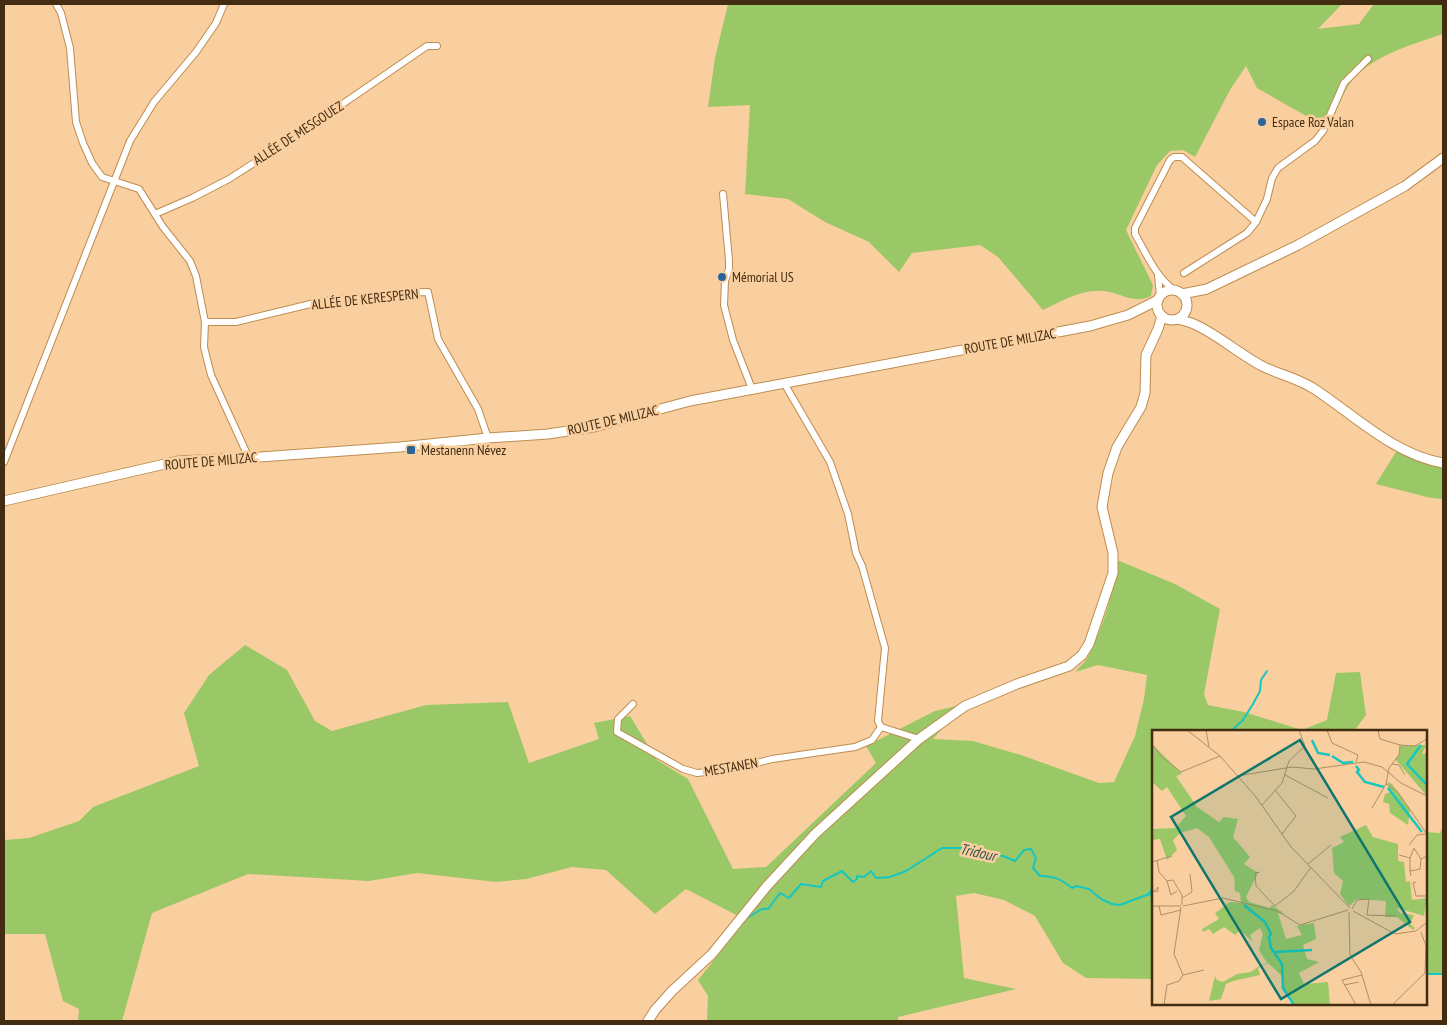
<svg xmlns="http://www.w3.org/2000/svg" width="1447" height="1025" viewBox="0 0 1447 1025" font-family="'PT Sans Narrow',sans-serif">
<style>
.green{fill:#9ac867}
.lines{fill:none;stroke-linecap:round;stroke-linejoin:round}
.stream{stroke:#16c7c0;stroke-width:2}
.street-casing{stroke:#be8c4f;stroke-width:8}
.secondary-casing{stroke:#be8c4f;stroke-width:11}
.street{stroke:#fff;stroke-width:6}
.secondary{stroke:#fff;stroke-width:9}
.poi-dot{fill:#29649b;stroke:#facf9f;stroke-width:2}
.labels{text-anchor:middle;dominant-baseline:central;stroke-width:5;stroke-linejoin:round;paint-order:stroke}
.poi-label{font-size:14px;fill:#422d13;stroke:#facf9f;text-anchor:start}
.street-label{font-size:14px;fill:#422d13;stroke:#facf9f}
.water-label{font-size:15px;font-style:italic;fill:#335350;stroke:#facf9f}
.inset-river{fill:none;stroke:#16c7c0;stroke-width:2.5}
.inset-road{fill:none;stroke:#b08e67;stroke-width:1}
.view{fill:#0f766e;fill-opacity:0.15;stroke:#0f766e;stroke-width:2.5}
.inset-edge{fill:none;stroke:#422d13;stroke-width:2.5}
</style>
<rect width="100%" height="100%" fill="#facf9f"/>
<g class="green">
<path d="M728,4H1342L1318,29L1359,24L1374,4H1443V34C1414,44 1380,53 1357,75C1344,87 1336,113 1329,129L1257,88L1246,66L1230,90L1195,157L1183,150L1170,151L1157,165L1126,230L1153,285L1151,296C1132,305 1121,292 1102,291C1082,289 1060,302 1043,310L998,257L980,245L912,253L899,272L869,242L825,222L788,199L745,194L750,105L708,107L715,58Z"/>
<polygon points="1401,444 1420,453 1443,458 1443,499 1431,498 1376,484"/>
<path d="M1117,560L1175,584L1220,609L1204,694L1208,705L1244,712L1302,730L1327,720L1336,673L1360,672L1366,715L1354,731H1153V979L1086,978L1063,963L1035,916L1004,900L974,893L956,896L964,978L1016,989L898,1017V1021H707L708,996L698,980L746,920L686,889L655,914L606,870L572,867L526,879L496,882L417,873L369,881L248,874L152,913L122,1021H78L79,1009L63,1001L45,934H4V840L29,838L79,821L93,807L199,766L184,713L209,675L245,645L287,670L315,721L332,731L426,705L508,702L529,763L599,739L594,723L630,716L657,760L688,779L733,869L766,867L876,763L866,746L935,711L964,704L933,739L973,741L1021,755L1099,783L1114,782L1135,736L1144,699L1147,675L1098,665L1075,672C1079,667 1084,663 1088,657C1100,635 1117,585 1117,560Z"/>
<polygon points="1443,826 1443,974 1426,974 1426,832 1440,833"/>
</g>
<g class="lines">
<g class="stream">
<polyline points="1231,731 1243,720 1253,704 1260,691 1261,680 1267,671"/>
<polyline points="1149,894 1153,887"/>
<polyline points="1149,894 1153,897"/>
<path d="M747,918L762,909H768L780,893L789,898L801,884L821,887L823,881L842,871L853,882L857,879V876L864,877L871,871L876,878L890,877L906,871L942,848H970L991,855L1003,856L1015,861L1024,850L1031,849L1036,858L1033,868L1040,876C1053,875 1062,880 1072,888L1076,886L1089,889L1101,899L1112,904L1120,905L1149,894"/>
<polyline points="1426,974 1443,974"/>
</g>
<g class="street-casing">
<g id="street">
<polyline points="56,4 61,13 70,48 76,122 83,143 92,163 102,177 139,189 163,227 190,261 196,276 205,322 204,347 211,375 247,454 247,458"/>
<polyline points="723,194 729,260 729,269 725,281 724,305 733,340 752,389"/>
<polyline points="155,214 192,198 229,179 296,136 427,46 437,46"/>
<polyline points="1184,273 1247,233 1256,222"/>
<polyline points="1158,275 1160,296"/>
<path d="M1174,290C1156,277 1146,253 1135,234V228L1170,160L1174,157H1182L1256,222L1267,199L1272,178L1278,168L1315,141L1323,131L1344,83L1368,59"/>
<polyline points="205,322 236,322 323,301 400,293 428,292 438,339 478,409 488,438"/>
<polyline points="784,383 830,462 848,514 856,553 862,566 885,648 878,721 881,727"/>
<polyline points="4,462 130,141 154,102 196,52 216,23 224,4"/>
<polyline points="633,704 618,719 617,732 683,769 697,773 733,769 772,759 855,747 872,740 881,727"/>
<polyline points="881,727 919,739"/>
</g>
</g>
<g class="secondary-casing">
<g id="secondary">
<circle cx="1172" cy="305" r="15"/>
<polyline points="1182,294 1207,289 1298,245 1405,186 1443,158"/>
<path d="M1178,319C1184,321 1190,322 1196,325C1220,336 1240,355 1264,367C1281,375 1300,379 1316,390C1355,416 1395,455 1443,463"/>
<polyline points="4,501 178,461 260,457 400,447 488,438 548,434 594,427 690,401 1090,326 1128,315 1158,300"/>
<polyline points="648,1021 655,1010 672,991 712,954 767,886 815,834 919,739 965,706 1017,684 1069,666 1082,655 1089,644 1113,573 1113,553 1102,507 1108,473 1117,447 1141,407 1145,393 1146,355 1158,329 1162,316"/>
</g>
</g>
<use href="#street" class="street"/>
<use href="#secondary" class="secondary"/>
</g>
<g class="poi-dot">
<circle cx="1262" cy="122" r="5"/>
<circle cx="722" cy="277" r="5"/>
<rect x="406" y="445" width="10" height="10" rx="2.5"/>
</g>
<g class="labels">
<g class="poi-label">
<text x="1272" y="122">Espace Roz Valan</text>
<text x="732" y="277">Mémorial US</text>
<text x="421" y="450">Mestanenn Névez</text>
</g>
<g class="street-label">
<text transform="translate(298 133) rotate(-33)">ALLÉE DE MESGOUEZ</text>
<text transform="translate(365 299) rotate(-6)">ALLÉE DE KERESPERN</text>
<text transform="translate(1010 341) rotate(-10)">ROUTE DE MILIZAC</text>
<text transform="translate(613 420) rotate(-13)">ROUTE DE MILIZAC</text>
<text transform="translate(211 461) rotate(-5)">ROUTE DE MILIZAC</text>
<text transform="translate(731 767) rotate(-10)">MESTANEN</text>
</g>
<g class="water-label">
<text transform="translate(978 852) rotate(12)">Tridour</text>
</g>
</g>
<g transform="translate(1152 730)">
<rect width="275" height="275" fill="#facf9f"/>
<path d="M0,14L30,44L24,46L45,77L67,92L72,87L86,89L81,107L98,127L92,134L106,143L94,167L97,172L118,178L120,175L133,184L126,183L134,209L150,205L145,196L162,193L164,209L151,215L155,229L167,232L147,243L152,254L176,252L178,275H142L131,258L130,246L116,233L106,238L108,245L81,251L74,254L69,269L57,271L63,246L65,250L71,252L85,244L99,242L107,236L115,233L107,220L111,204L108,198L98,205L101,212L88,200L83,205L72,197L61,204L57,199L51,202L50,199L67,189L63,183L78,172L89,173L88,163L83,161L82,147L57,107L45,98L28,103L21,110L25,120L15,130L8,109L0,110V99L23,98L34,86L15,57L10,61L0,52ZM274,15L270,24L275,23V66L243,29L248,23V16ZM235,52L240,54L258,79L256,95L238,83L237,74L231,72L233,64L238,62ZM214,95L221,107L246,114V131L252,132L254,152L258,151L260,170L275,168L272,186L245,178L248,183L262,185L258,194L263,198L261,200L245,187H233L234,171L205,169L197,176L188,164L191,151L182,143L180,118L192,112L188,107Z" fill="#9ac867"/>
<path class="inset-river" d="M160,10L166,23L178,25M269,15L255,34L275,55M180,26L191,33L201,32M204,36L207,40L205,42L213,52L232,57M236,58L270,102M92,175L113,192L119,204L117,207L119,218L130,234L131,258L142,275M123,222L160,220"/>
<path class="inset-road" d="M35,0L68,26L104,67L139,117L198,178M54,0L57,17M175,0L180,13L206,25L204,32M226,0L228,9L248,15L263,16L275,9M0,14L9,26L29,42L68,26M240,34L247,35L253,45M133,45L176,68M85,46L140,37L162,39L212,32L230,37L249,53L275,66M234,54L245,61L275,104M123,60L144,86L130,104M110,75L130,53L137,31L153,16L147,0M220,78L234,54L237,38L247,25L248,15M257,115L265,105L274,104M247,125L258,128V141M258,128L262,118L269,129M5,131L7,142L15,151M0,132L20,126M156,134L179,115M108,142L103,143L104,156L123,176M259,146L258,141L268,139L269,129L275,126M264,152L261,153L264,166H275M25,161L19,165L15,151L21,150L30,165V175M0,162L6,161V157L2,161M30,168L40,162L38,144M0,176H29M7,176L9,185L29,180M31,176L71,168L125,181L148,195L196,180M123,176L142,161L159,137M200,179L205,170L217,169L215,185L244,186M201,181L243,204L264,201L275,192M197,182L198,225L209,242L219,275M31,245L52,240M192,255L207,252M12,275L15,255L27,251L31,245L22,224L29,177M204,275L190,250L210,245M240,275L273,243L274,216L269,202"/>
<path class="view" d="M148,10L258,192L129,269L19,87Z"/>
<rect width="275" height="275" class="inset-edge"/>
</g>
<rect width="1447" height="1025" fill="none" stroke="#422d13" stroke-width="10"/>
</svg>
